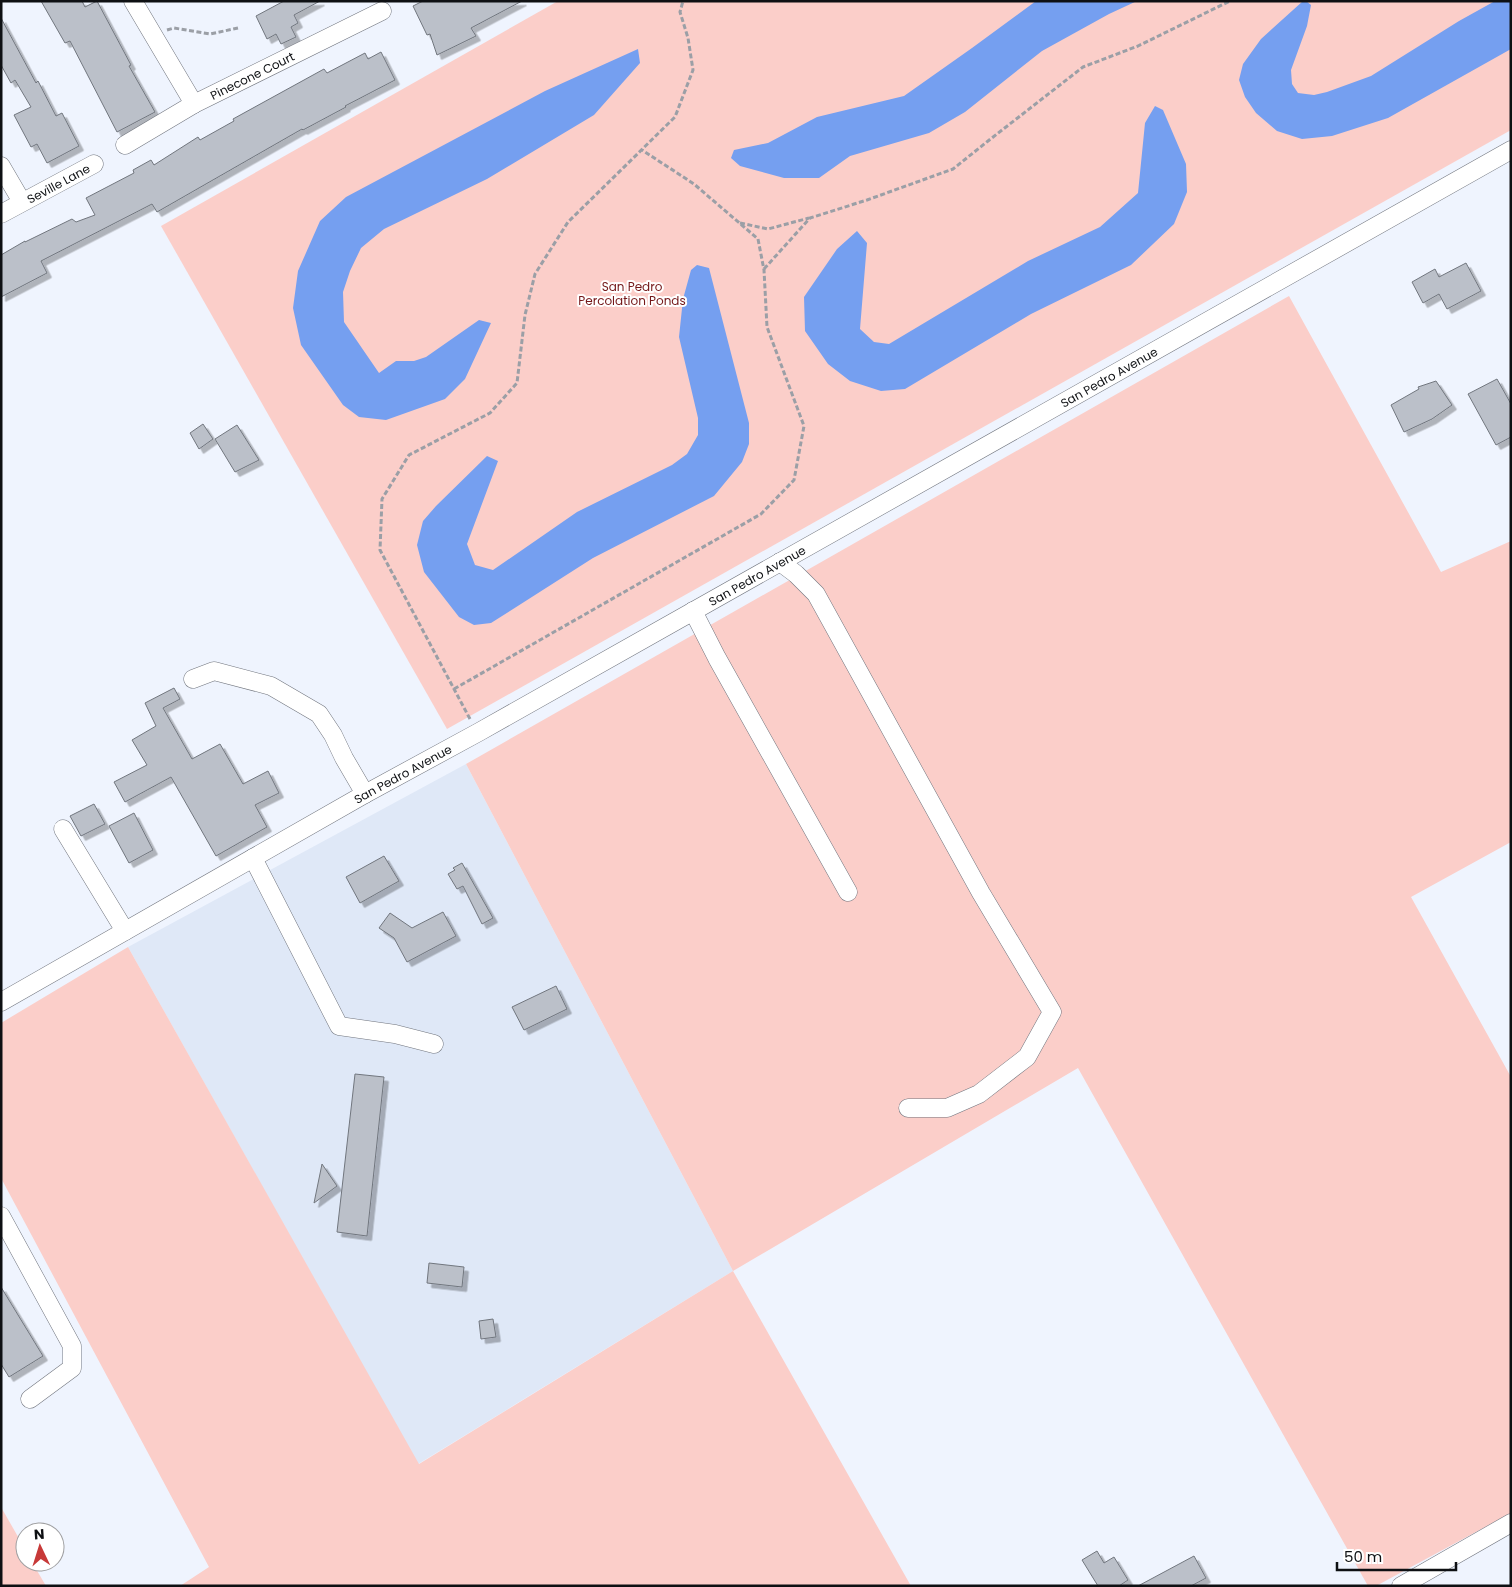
<svg xmlns="http://www.w3.org/2000/svg" width="1512" height="1587" viewBox="0 0 1512 1587" font-family="Poppins,sans-serif">
<style>
.built{fill:#dfe8f7}
.green{fill:#fbcec9}
.water{fill:#759ff0}
.building{fill:#bbc0c9;stroke:#71767e;filter:url(#shadow)}
.lines{fill:none;stroke-linecap:round;stroke-linejoin:round}
.minor-casing{stroke:#71757e;stroke-width:19}
.path{stroke:#9b9fa6;stroke-width:3;stroke-dasharray:5 2.5;stroke-linecap:butt}
.minor{stroke:#fff;stroke-width:18}
.labels{text-anchor:middle;dominant-baseline:central;stroke-width:4;stroke-linejoin:round;paint-order:stroke}
.street-label{font-size:12px;fill:#0e1013;stroke:#fff}
.park-label{font-size:12px;fill:#741819;stroke:#fff}
</style>
<defs>
<filter id="shadow"><feDropShadow dx="4.5" dy="4.5" stdDeviation="0" flood-color="#0004"/></filter>
</defs>
<rect width="100%" height="100%" fill="#eff4fe"/>
<polygon class="built" points="466,764 733,1271 418,1464 128,947"/>
<g class="green">
<polygon points="558,1 1511,1 1511,130 447,729 161,226"/>
<polygon points="1289,296 1441,572 1511,541 1511,842 1411,897 1511,1077 1511,1513 1376,1586 1368,1586 1078,1068 733,1271 911,1586 180,1586 209,1567 1,1178 1,1023 128,947 419,1464 733,1271 466,764"/>
<polygon points="1,1507 25,1549 25,1562 32,1562 46,1586 1,1586"/>
</g>
<g class="water">
<polygon points="1036,1 1137,1 1109,14 1042,51 965,112 929,133 850,156 819,178 784,178 740,166 731,158 734,150 768,143 817,117 904,96 972,48"/>
<polygon points="1303,1 1306,1 1311,5 1307,26 1291,70 1292,84 1298,93 1314,95 1327,92 1371,76 1459,21 1495,1 1511,1 1511,49 1388,118 1332,136 1302,139 1277,131 1256,113 1245,97 1239,80 1243,64 1261,39"/>
<polygon points="638,49 640,63 594,115 487,179 384,229 361,248 350,271 343,292 344,322 379,373 396,361 414,361 426,357 479,320 491,323 465,379 445,399 386,420 359,417 343,405 301,345 293,308 298,271 320,221 346,197 545,91"/>
<polygon points="1155,106 1163,110 1186,164 1187,192 1174,224 1131,265 1031,314 905,389 881,391 850,381 828,364 805,331 804,297 837,249 857,231 867,243 860,329 874,342 889,344 1028,261 1100,227 1138,193 1145,123"/>
<polygon points="697,265 709,268 749,423 749,444 742,462 714,496 593,558 491,623 474,625 459,617 424,572 417,545 423,521 436,506 487,456 498,461 467,544 475,565 493,570 577,512 672,465 687,454 698,435 698,418 679,337 683,299 691,270"/>
</g>
<g class="building">
<polygon points="41,1 82,1 85,7 97,1 131,65 129,66 155,112 117,132 70,41 65,43"/>
<polygon points="284,1 320,1 294,15 298,23 291,27 296,37 281,44 276,34 267,39 256,16"/>
<polygon points="423,1 522,1 471,28 476,36 437,55 430,34 427,35 413,6"/>
<polygon points="1,18 36,83 38,81 56,116 62,113 79,146 47,163 37,144 31,147 14,115 31,107 15,80 11,83 1,65"/>
<polygon points="381,52 395,80 345,106 346,107 303,130 302,129 157,212 152,204 41,261 47,273 1,297 1,255 25,241 25,242 72,219 76,222 95,215 86,198 134,173 133,170 151,160 154,165 198,137 200,140 234,121 233,119 324,69 327,73 365,53 368,59"/>
<polygon points="1466,263 1481,291 1447,309 1439,294 1423,303 1412,282 1435,269 1439,277"/>
<polygon points="1497,379 1511,404 1511,437 1496,445 1468,394"/>
<polygon points="1436,381 1452,405 1432,419 1404,432 1391,405 1419,389 1418,387"/>
<polygon points="203,424 213,439 199,449 190,433"/>
<polygon points="237,425 259,460 235,472 215,439"/>
<polygon points="174,688 180,699 163,708 192,759 220,744 243,784 268,771 279,793 255,805 267,827 216,856 171,777 125,802 114,782 147,765 132,740 156,726 145,703"/>
<polygon points="94,804 105,824 81,836 70,816"/>
<polygon points="134,813 153,850 129,863 109,826"/>
<polygon points="384,856 399,881 360,903 346,877"/>
<polygon points="462,863 493,918 482,924 463,886 457,889 448,874 455,870 453,868"/>
<polygon points="443,912 456,936 407,962 394,938 379,928 390,913 412,928"/>
<polygon points="556,986 567,1009 524,1030 512,1007"/>
<polygon points="355,1074 384,1077 367,1236 337,1232"/>
<polygon points="322,1164 337,1186 314,1203"/>
<polygon points="429,1263 464,1267 462,1287 427,1283"/>
<polygon points="1,1287 43,1356 9,1377 1,1364"/>
<polygon points="493,1319 496,1337 481,1339 479,1321"/>
<polygon points="1097,1551 1104,1563 1114,1557 1128,1580 1119,1586 1098,1586 1082,1560"/>
<polygon points="1194,1556 1206,1578 1191,1586 1138,1586"/>
</g>
<g class="lines">
<g class="minor-casing">
<g id="minor">
<polyline points="133,1 194,104"/>
<path id="s1" d="M125,145L194,104L382,11"/>
<polyline points="1,166 22,202"/>
<path id="s2" d="M1,214L94,164"/>
<polyline points="780,562 796,574 816,594 981,893 1052,1012 1027,1057 979,1094 947,1108 908,1108"/>
<polyline points="693,611 717,658 848,892"/>
<polyline points="193,679 214,671 271,686 319,714 333,735 344,758 365,794"/>
<polyline points="63,829 125,931"/>
<polyline points="253,858 339,1026 395,1034 434,1044"/>
<path id="s3" d="M1,1002L365,794L479,732L1511,150"/>
<polyline points="1,1216 72,1346 72,1368 30,1399"/>
<polyline points="1401,1586 1511,1523"/>
</g>
</g>
<g class="path">
<polyline points="167,30 174,28 210,34 238,28"/>
<polyline points="740,223 768,229 809,218"/>
<polyline points="764,269 810,218 867,200 953,169 988,141 1083,67 1138,46 1230,1"/>
<polyline points="454,689 761,514 794,480 804,426 767,327 764,270 758,239 694,184 642,150"/>
<polyline points="470,719 380,550 382,499 409,455 490,413 517,383 525,315 535,274 568,222 675,117 693,70 688,38 680,12 683,1"/>
</g>
<use href="#minor" class="minor"/>
</g>
<g class="labels">
<g class="street-label">
<text stroke="none"><textPath href="#s1" startOffset="145">Pinecone Court</textPath></text>
<text stroke="none"><textPath href="#s2" startOffset="65">Seville Lane</textPath></text>
<text stroke="none"><textPath href="#s3" startOffset="1272">San Pedro Avenue</textPath></text>
<text stroke="none"><textPath href="#s3" startOffset="868">San Pedro Avenue</textPath></text>
<text stroke="none"><textPath href="#s3" startOffset="462">San Pedro Avenue</textPath></text>
</g>
<g class="park-label">
<text x="632" y="286">San Pedro<tspan x="632" dy="14">Percolation Ponds</tspan></text>
</g>
</g>
<rect width="1512" height="1587" fill="none" stroke="#0e1013" stroke-width="5"/>
<g transform="translate(40 1547) rotate(356)"><circle r="24" fill="#ffffff" stroke="#9f9fa1"/>
<path d="M0-4L9 19L0 12L-9 19Z" fill="#c73938"/>
<text y="-8" font-size="14" font-weight="bold" text-anchor="middle" fill="#0e1013">N</text>
</g>
<path d="M1337 1562v8h119v-8" fill="none" stroke="#0e1013" stroke-width="2.5"/>
<text x="1344" y="1562" font-size="15" fill="#0e1013" stroke="#ffffff" stroke-width="4" paint-order="stroke">50 m</text>
</svg>
